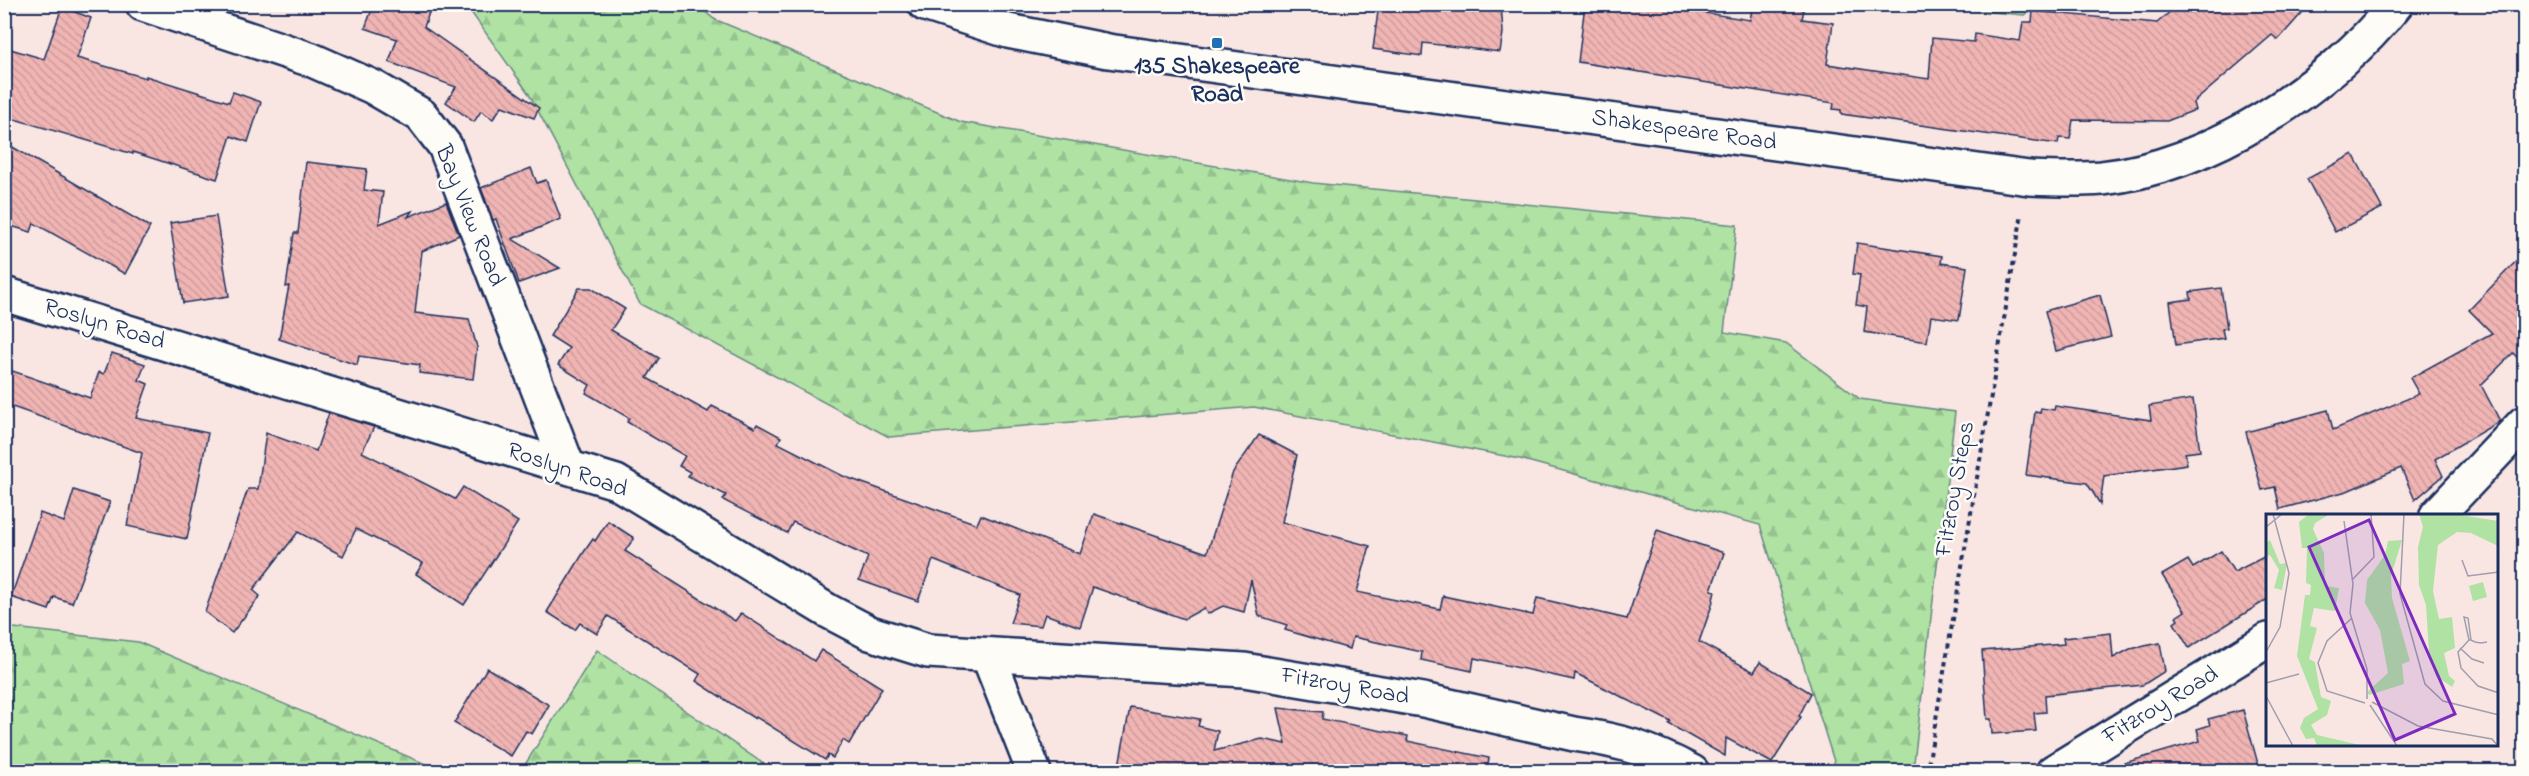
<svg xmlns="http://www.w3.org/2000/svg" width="2529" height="776" viewBox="0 0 2529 776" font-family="'Indie Flower',sans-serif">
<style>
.forest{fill:url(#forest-firs);stroke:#658880;stroke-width:1.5}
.building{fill:url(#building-back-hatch);stroke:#1b2f5e;stroke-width:1.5}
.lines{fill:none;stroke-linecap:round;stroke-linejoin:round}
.minor-casing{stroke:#1b2f5e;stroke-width:38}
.path{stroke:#1b2f5e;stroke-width:4;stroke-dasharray:4.5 4.5;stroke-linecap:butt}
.minor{stroke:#fdfcf7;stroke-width:33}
.poi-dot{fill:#1f6fb2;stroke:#fdfcf7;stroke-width:2}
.labels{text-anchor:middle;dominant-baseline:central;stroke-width:5;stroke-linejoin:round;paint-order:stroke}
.poi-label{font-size:24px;font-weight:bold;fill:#1b2f5e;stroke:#fdfcf7}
.street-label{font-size:24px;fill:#1b2f5e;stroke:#fdfcf7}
.inset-road{fill:none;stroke:#a09dae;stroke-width:1.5}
.view{fill:#7b2cbf;fill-opacity:0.15;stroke:#7b2cbf;stroke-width:3}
.inset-edge{fill:none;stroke:#1b2f5e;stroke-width:3}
</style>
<defs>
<pattern id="forest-firs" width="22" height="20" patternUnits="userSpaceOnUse" patternTransform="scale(1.5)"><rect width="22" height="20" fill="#afe2a3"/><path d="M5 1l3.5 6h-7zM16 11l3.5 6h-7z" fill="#96c28f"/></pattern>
<pattern id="building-back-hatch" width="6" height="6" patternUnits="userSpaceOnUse" patternTransform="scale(1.5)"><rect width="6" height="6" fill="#f0b4b3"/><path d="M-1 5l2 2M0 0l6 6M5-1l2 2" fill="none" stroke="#cd9b9c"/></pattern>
</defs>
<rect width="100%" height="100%" fill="#f9e6e3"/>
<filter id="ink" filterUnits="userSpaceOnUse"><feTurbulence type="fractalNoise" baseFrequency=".0167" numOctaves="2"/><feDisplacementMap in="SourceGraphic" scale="12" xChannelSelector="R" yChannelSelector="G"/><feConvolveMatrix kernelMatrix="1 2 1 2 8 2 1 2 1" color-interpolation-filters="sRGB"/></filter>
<g filter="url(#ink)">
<g class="forest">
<polygon points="466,5 697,5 714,19 961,122 1313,183 1737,225 1724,332 1786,343 1860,399 1955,412 1913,771 1837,771 1760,525 1520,459 1254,407 889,437 640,304 529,94"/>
<polygon points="1915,5 2043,4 2043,5 2024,15"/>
<polygon points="5,627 138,642 442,771 5,771"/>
<polygon points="597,650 774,771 521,771"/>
</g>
<g class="building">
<polygon points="374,4 432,4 424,27 539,108 534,118 502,106 493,119 481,111 474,122 446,102 456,87 389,62 397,39 365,28"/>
<polygon points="1379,4 1501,4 1503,33 1500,52 1423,43 1422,56 1373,49"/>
<polygon points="1585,4 1648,4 1750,20 1753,4 1804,9 1802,19 1833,23 1827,64 1929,79 1932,38 1974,42 1975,34 2020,41 2023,22 2032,22 2033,11 2157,23 2179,4 2310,4 2278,40 2272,35 2193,103 2195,110 2167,121 2073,120 2070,139 2059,138 2058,144 1841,114 1841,110 1833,109 1834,103 1578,62"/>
<polygon points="62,7 91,18 77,58 146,78 146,76 229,102 233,92 261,102 248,142 231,136 217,179 133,152 133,154 4,116 4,47 44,59"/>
<polygon points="4,142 150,227 125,274 34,223 31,232 4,224"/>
<polygon points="2353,154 2382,208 2335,232 2307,179"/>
<polygon points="306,162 367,169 364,190 383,192 379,224 412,211 408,217 446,202 459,235 422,251 415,313 469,319 477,347 473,379 419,373 420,365 359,356 357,365 279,339 289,286 286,287 294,233 298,233"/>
<polygon points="531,168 537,183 546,180 561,219 512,239 560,268 519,283 496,219 493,220 481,188"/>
<polygon points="216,216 229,296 183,303 170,223"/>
<polygon points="1857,243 1942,256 1941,263 1967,267 1959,320 1931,316 1927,342 1864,332 1867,307 1856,305 1860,275 1853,274"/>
<polygon points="2524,253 2524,365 2513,353 2481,385 2500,421 2435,459 2443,476 2415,500 2401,468 2347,491 2280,509 2275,487 2262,490 2246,432 2328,410 2333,430 2419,394 2410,378 2492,333 2469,310"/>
<polygon points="579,288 591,288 625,309 611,330 659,358 647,378 708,412 712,406 755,428 757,424 781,437 778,443 843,476 977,524 981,515 1080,554 1094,514 1207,553 1233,472 1259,435 1297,455 1282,522 1370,546 1357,592 1440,609 1443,596 1533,615 1537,598 1627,619 1657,530 1724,553 1711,590 1715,591 1712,605 1699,642 1754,672 1760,662 1811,693 1799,716 1801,717 1772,763 1726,738 1725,756 1669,724 1671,722 1575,673 1574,680 1474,658 1472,671 1421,660 1422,652 1353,637 1350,649 1285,630 1287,625 1259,616 1251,580 1244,612 1223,606 1207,614 1204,608 1184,619 1093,587 1080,627 1045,614 1041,626 1010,623 1020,595 933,560 918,601 859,580 868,557 793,522 787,533 723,500 726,495 688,476 690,472 679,466 685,456 627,422 629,418 586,393 590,385 558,365 569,348 550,336"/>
<polygon points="2221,288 2227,328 2222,329 2224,338 2176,345 2170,302 2191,299 2190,292"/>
<polygon points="2100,295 2111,337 2056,351 2045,311"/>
<polygon points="112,353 145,364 139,380 148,384 136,418 208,433 187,539 127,526 142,453 4,404 4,368 90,398 99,372 104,374"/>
<polygon points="2193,399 2200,451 2185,453 2187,464 2104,476 2100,504 2087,483 2026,475 2035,412 2040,413 2041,408 2054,410 2055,406 2151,420 2149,406"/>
<polygon points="329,413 374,427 362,452 455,499 463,487 518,522 464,605 416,574 423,563 356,529 343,556 298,532 253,590 260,596 232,633 205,612 248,489 258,489 266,433 316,451"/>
<polygon points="74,490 110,502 72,603 54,597 49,610 11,597 40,513 64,522"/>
<polygon points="608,521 634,538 625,551 735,621 741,613 814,661 821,650 882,688 849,744 843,740 833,758 828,755 825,760 756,717 755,719 696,681 700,674 608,616 597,634 580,623 575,630 547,612 584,552 593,539 595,541"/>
<polygon points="2221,551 2234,572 2268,555 2268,599 2189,648 2174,623 2178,620 2176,617 2185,611 2162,575 2188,560 2193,568"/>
<polygon points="2111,633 2113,658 2130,649 2160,643 2165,671 2143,685 2045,695 2046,712 2034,713 2036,731 1992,734 1991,719 1987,719 1982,651 2064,644 2063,638"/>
<polygon points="487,668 549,705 532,734 526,731 511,756 454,723"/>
<polygon points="1130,707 1200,719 1198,726 1218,731 1214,751 1262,739 1286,744 1278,708 1323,712 1322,719 1408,736 1407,741 1489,758 1487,771 1118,771"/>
<polygon points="2243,710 2260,771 2125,771 2124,763 2200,741 2197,729 2210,725 2208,719"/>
</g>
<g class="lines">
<g class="minor-casing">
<g id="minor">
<polyline points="143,4 312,60 373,87 421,115 445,146 568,467"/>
<path d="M925,4L1008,31L1108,51L2029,178C2053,179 2077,180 2102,178C2209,166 2330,88 2396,4"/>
<path d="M4,294L616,482L828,611L870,633L928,651L1244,670L1423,700L1574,734C1623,741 1648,749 1692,772"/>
<polyline points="2437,515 2524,423"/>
<polyline points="988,655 1034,772"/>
<polyline points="2053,772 2268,640"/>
</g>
</g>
<polyline class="path" points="1927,772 2022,213"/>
<use href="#minor" class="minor"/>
</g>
</g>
<rect class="poi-dot" x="1211" y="37" width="12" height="12" rx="3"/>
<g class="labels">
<g class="poi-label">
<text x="1217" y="67">135 Shakespeare<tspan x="1217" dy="28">Road</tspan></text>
</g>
<g class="street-label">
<text transform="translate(1684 131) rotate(8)">Shakespeare Road</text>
<text transform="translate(469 216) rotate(68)">Bay View Road</text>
<text transform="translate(104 325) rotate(17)">Roslyn Road</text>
<text transform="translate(567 471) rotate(19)">Roslyn Road</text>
<text transform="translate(1956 489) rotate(-80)">Fitzroy Steps</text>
<text transform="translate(1345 687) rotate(10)">Fitzroy Road</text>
<text transform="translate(2161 706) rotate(-31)">Fitzroy Road</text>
</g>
</g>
<g transform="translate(2266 514)">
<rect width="232" height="232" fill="#f9e6e3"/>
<path d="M217,68L221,83L207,87L203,72Z" fill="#afe2a3"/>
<path d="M43,0H64L49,9L47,15L58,39L59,72L73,74L69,97L48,94L44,112L51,114L43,145L49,148L55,183L65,187L61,201L45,211L51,221L98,232H51L48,224L40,225L34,214L38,204L52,195L31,142L39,81H44L45,71L40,69L41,34H36L33,8ZM153,0H188L232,7V32L205,19L191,18L172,31L167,77L173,105L186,103L189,134L178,139L183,162L189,167L186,173L170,162L163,138L160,91L153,71L152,33L157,13ZM4,26L14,50L21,49L16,76L8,74L13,56L4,41L0,43V29ZM136,26L125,62L126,84L144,147L136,150L138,170L103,181L101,178L122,159L114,116L99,89L101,66L119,41L122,27Z" fill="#afe2a3"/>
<path class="inset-road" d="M138,0L134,80L159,170L177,187L233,201M78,7L87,70L84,99L101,155V185M0,13L16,0M196,46L202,62L233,58M86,66L108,43L105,0M86,104L61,127L52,149L61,177L99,189M203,126L192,138L195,154L212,172L233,179M205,126L202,104L198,103L203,126H205L209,128L215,129L221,128M194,134L206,145L218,149M0,138L14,113L23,59L7,0M0,169L33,160M0,182L27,232M106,188L152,212L226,225L232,232M104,191L131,232"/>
<path class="view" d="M103,6L189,200L129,226L43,33Z"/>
<rect width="232" height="232" class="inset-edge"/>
</g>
<rect width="2529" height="776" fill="none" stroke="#fdfcf7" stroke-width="24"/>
<rect x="12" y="12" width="2505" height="752" fill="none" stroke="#1b2f5e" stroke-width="2" filter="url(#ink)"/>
</svg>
